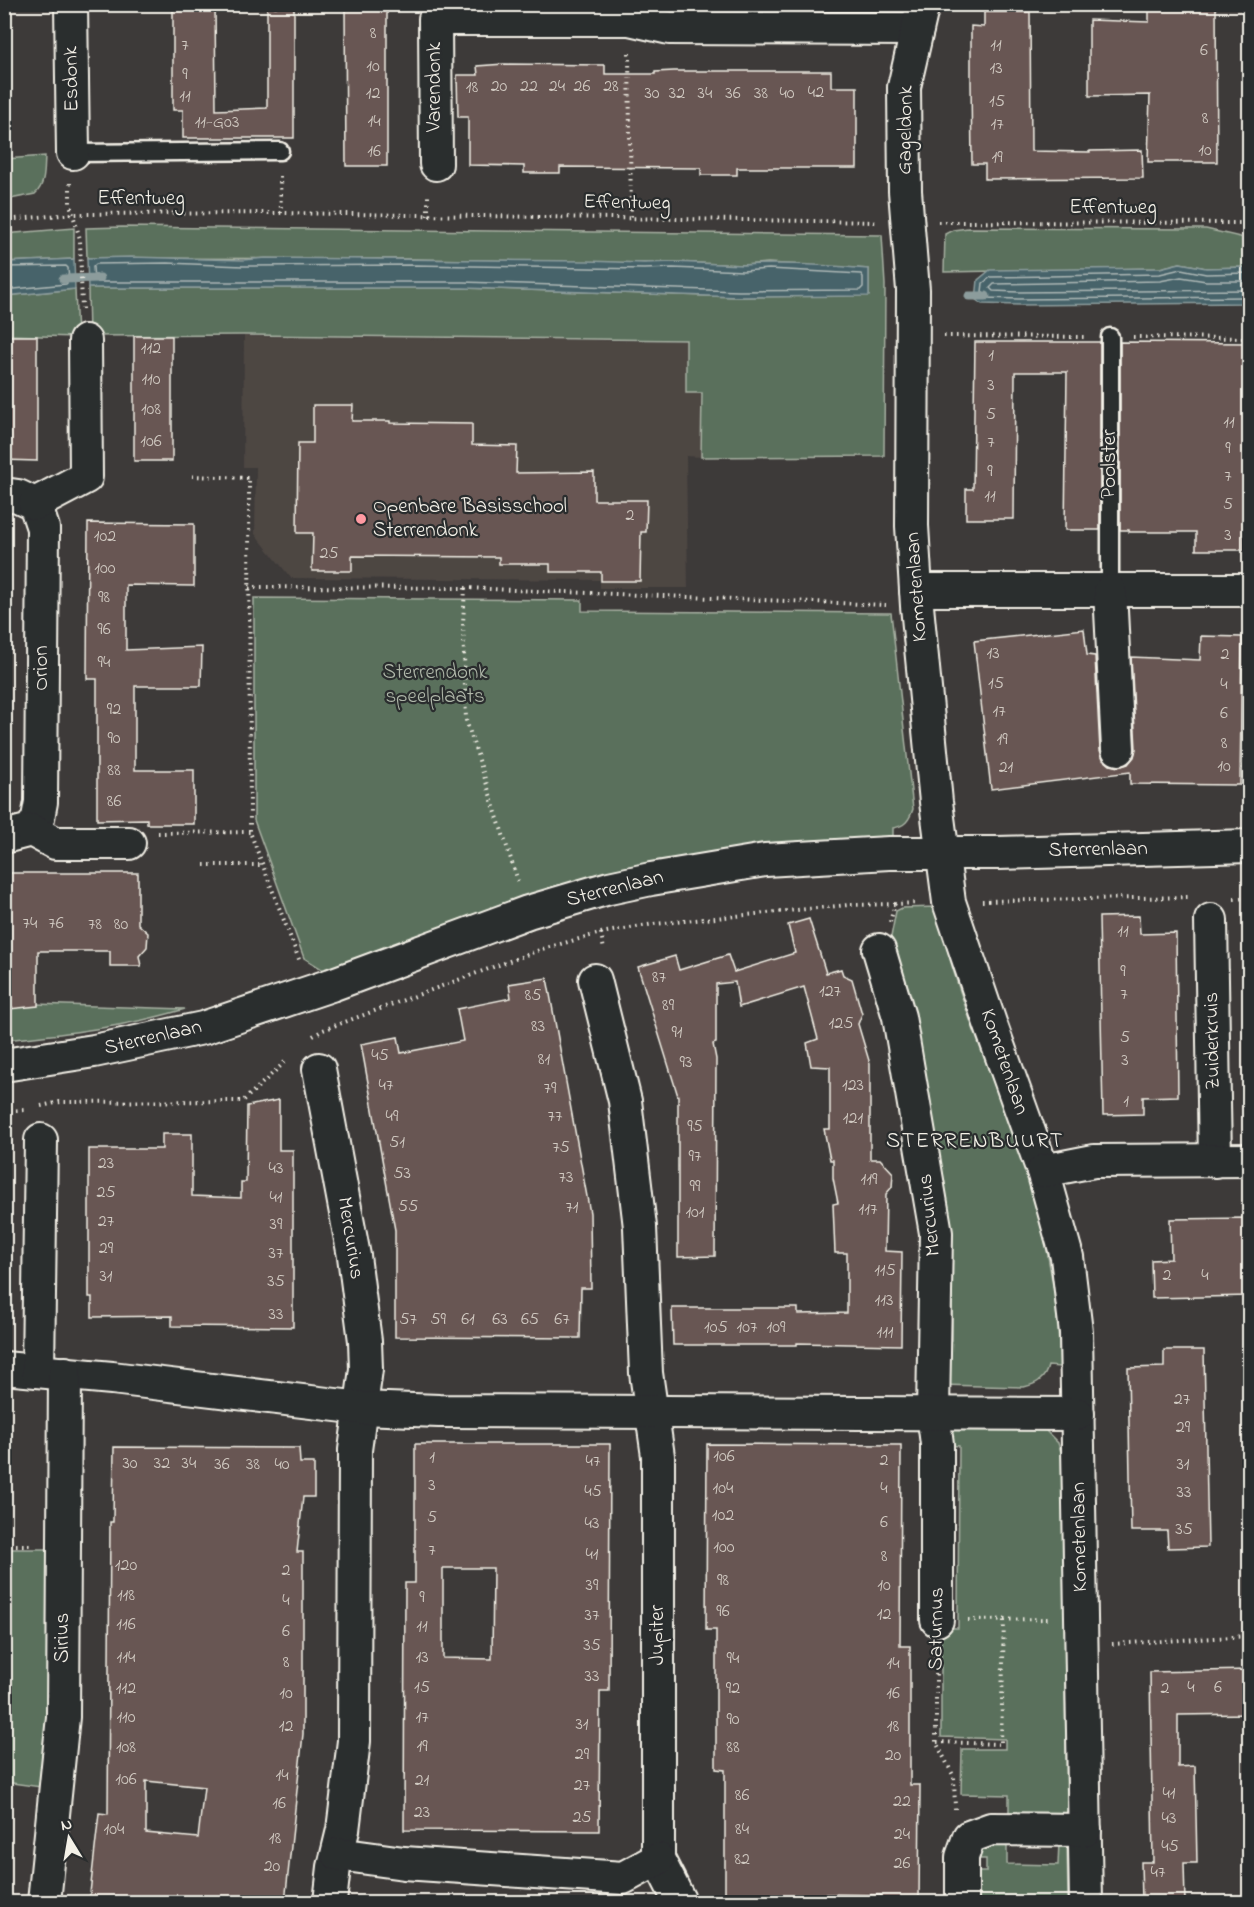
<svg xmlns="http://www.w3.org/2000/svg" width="1254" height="1907" viewBox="0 0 1254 1907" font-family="'Indie Flower',sans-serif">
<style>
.built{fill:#4d4643}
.green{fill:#5a705c;stroke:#a7b0a2;stroke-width:1.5}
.water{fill:#46636a;stroke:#8c9c9c;stroke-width:1.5}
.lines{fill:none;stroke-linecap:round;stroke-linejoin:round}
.shore{stroke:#aeb8b6;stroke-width:1.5}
.stream{stroke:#8c9c9c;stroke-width:9}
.building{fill:#685752;stroke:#f4f1e8;stroke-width:1.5;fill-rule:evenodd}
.service-casing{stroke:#f4f1e8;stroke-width:21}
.minor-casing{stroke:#f4f1e8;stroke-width:36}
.path{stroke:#f4f1e8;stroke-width:4;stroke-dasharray:1.5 4.5;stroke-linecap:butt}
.service{stroke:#2a2d2e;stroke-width:16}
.minor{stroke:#2a2d2e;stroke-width:32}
.poi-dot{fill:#ff9aa2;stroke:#2a2d2e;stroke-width:2}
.labels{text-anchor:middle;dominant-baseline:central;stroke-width:4.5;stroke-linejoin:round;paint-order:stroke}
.number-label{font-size:18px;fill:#d1cac2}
.street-label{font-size:21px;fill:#f4f1e8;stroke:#2a2d2e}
.poi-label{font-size:21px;fill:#f4f1e8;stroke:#2a2d2e;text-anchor:start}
.park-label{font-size:21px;fill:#afb7a9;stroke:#2a2d2e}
.neighbourhood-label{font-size:22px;letter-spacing:1.5px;fill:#f4f1e8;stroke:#2a2d2e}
</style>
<rect width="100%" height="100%" fill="#3d3a39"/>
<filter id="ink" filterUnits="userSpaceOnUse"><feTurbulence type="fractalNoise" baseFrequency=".0167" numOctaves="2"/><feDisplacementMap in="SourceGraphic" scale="12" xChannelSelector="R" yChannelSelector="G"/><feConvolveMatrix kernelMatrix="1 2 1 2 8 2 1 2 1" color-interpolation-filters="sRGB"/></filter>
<g filter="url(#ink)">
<polygon class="built" points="244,336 687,341 686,393 701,393 701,457 686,456 688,588 600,588 600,580 291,578 255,534 256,467 243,467"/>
<g class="green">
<path d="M45,156C44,169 46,184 35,194L5,200V159Z"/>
<polygon points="122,227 882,235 885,285 884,456 701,457 702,393 686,393 686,340 244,335 89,336 88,288 463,288 739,297 869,295 869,269 768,263 743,265 673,262 644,263 412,259 87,258 86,228"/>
<polygon points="74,228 74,259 5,262 4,234"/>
<polygon points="968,228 1206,229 1249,239 1249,267 1206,268 1180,263 1160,268 944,272 945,234 953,230"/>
<polygon points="75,289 77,337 5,335 5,296"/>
<path d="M254,598L582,600V611L891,613L913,809C909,821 905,826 893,828V839L813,843L333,976L304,958L254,820Z"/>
<path d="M937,907C956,1001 999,1087 1028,1179C1048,1239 1058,1303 1060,1367L1048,1366C1045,1379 1037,1384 1024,1387L940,1385L942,1341L952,1340V1231L915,1013L891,937L896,911L902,908Z"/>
<path d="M5,1003L185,1009C126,1027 65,1034 5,1040Z"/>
<polygon points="948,1426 1043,1428 1058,1443 1062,1455 1064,1572 1069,1605 1070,1650 1065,1683 1067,1817 1009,1817 1009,1795 961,1794 962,1749 1005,1749 1005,1739 941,1737 941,1628 958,1628 959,1446 948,1445"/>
<polygon points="5,1549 49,1549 48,1717 41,1787 5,1782"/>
<polygon points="1007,1842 1007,1864 1058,1865 1059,1842 1067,1842 1068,1902 973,1902 973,1872 986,1872 986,1859 974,1859 983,1846"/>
</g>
<g class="water">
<path d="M131,257L243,260L265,258L588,261L644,263L673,262L743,265C785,262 827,265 869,269V296L739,297L463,288H88L87,258Z"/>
<polygon points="74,259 75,289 5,296 5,262"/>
<polygon points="1180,263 1206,268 1249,267 1249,303 1019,305 982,304 976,300 978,280 990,270 1160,268"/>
</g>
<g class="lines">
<g class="shore">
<polygon points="167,263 243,266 412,265 644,269 673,268 743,271 769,269 861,274 863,277 863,287 860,290 739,291 463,282 97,282 94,280 93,267 96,264"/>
<polyline points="4,267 66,266 68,268 69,281 66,284 4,290"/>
<polyline points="1250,273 1206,274 1181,269 1160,274 991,277 983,283 982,292 984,298 1019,299 1250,297"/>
<polyline points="1250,281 1206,281 1181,277 1160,281 994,284 990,288 993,291 1018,292 1250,290"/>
</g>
<g class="stream">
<polyline points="63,279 100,278"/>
<polyline points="969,296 986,296"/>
</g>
</g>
<g class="building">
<polygon points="173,4 215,4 216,110 267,108 267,7 294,7 294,138 183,138 183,110 173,110"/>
<polygon points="345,4 387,4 387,166 346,166"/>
<polygon points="1149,4 1216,4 1217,162 1148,162 1150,95 1089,96 1089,20 1149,22"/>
<polygon points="984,12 1030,12 1031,151 1090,152 1090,151 1142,150 1143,178 985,179 985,164 972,164 971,81 971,26 984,27"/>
<polygon points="504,64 605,65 605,74 655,74 655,72 674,71 831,71 831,87 857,87 857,168 737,168 737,175 701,175 701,168 560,167 560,173 524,173 524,166 468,165 468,117 458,117 457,75 478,75 477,66"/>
<polygon points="4,336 37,336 37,461 4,460"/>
<rect x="134" y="336" width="38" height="125"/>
<polygon points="975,342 1100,342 1100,530 1065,530 1067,372 1015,372 1014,519 966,519 966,489 973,489"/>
<polygon points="1120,342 1246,343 1244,550 1196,550 1196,532 1129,532 1129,530 1120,530"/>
<polygon points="313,405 353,405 352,421 390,421 390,423 472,424 472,445 517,446 516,473 594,472 594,500 647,500 646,532 641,532 640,581 601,581 601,572 550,572 550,564 499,564 499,557 352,556 352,571 312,571 313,533 297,533 298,443 313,443"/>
<polygon points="88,523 194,524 194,586 126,585 126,650 202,647 201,686 135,686 135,770 194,770 194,824 147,824 147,819 97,820 97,679 87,679"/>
<polygon points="1084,629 1087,655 1095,656 1100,750 1103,759 1110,765 1118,767 1128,764 1134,757 1136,749 1131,657 1200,660 1201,636 1242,637 1240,785 1130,784 1130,772 991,789 974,641"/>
<polygon points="4,873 138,873 138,924 148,933 147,947 139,956 141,966 110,966 110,951 38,951 38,1006 9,1009 9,967 4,967"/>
<polygon points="1139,916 1140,934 1176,933 1178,1096 1143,1097 1143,1114 1103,1115 1099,917"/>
<polygon points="809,919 826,973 841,969 843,975 852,979 862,1014 858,1024 870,1064 870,1159 880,1159 893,1173 892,1187 886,1194 885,1251 902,1252 901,1345 797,1343 797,1345 673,1345 672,1308 798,1308 798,1314 847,1313 847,1253 835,1253 833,1204 838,1203 833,1178 833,1160 830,1160 824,1129 830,1129 830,1067 811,1066 807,1043 818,1039 804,987 739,1007 735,982 716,984 716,1043 713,1044 716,1059 715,1256 678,1257 678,1096 638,967 675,956 679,970 728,955 734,972 795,953 788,925"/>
<polygon points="547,978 590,1213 591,1288 581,1288 580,1338 395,1337 395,1230 361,1044 398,1037 401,1053 463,1041 457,1009 511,998 509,984"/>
<polygon points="279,1100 279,1150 293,1150 293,1327 172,1326 172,1316 92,1317 92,1297 89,1297 89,1149 162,1149 162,1134 192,1134 192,1196 241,1198 241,1182 246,1182 247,1106"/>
<polygon points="1250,1218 1250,1296 1152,1298 1151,1260 1171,1259 1170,1219"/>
<polygon points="1164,1350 1204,1350 1208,1547 1168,1548 1167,1531 1131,1531 1128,1368 1164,1367"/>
<path d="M415,1444H610L609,1691H600L599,1831L404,1830L405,1583H415ZM443,1568H493L492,1659L443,1658Z"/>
<polygon points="707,1444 901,1445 900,1646 910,1646 910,1785 920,1785 919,1902 881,1902 881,1895 818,1894 819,1902 725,1902 725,1770 716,1769 716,1630 706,1630"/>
<path d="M114,1447L299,1448L300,1463H314V1497H303L297,1552H303V1734L285,1902H89L99,1813L108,1814L110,1522H113ZM146,1781L204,1787L198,1838L146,1833Z"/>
<polygon points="1250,1670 1250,1714 1178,1715 1178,1767 1195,1766 1197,1863 1184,1863 1185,1902 1142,1902 1141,1862 1153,1862 1150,1672"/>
</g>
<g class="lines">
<g class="service-casing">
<g id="service">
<polyline points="73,153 280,151"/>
<polyline points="1110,337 1110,591"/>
</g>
</g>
<g class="minor-casing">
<g id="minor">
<polyline points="71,4 73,153"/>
<polyline points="478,4 478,19 629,19 669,28 917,29"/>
<polyline points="923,4 904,87 905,191 913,290 912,526 917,606 936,802 949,902 990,1023 1043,1171 1067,1257 1076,1332 1086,1902"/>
<polyline points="436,164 435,19 478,19"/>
<polyline points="4,494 18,496 35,504 43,528 41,802 38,818 31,830 4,837"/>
<polyline points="35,504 86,477 85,341"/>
<polyline points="916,590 1250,590"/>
<polyline points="1110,591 1118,749"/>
<polyline points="31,830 55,843 129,843"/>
<polyline points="1211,920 1215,1161"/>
<polyline points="879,950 899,1017 936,1233 933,1413 937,1444 937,1620"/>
<polyline points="595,980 625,1101 640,1227 646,1373 658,1456 658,1859 680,1902"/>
<polyline points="4,1065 94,1051 203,1028 331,985 528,912 609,888 651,879 765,860 889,853 997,853 1250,846"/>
<polyline points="319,1069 354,1256 365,1341 366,1369 355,1450 354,1741 343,1830 334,1867 330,1902"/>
<polyline points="1043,1171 1094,1161 1250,1160"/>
<polyline points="4,1368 112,1378 361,1408 439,1411 1078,1414"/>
<polyline points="38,1371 41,1140"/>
<polyline points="338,1854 404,1863 623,1878 658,1859"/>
<polyline points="44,1902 63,1717 65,1373"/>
<polyline points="962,1902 962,1857 969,1837 991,1829 1085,1830"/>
</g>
</g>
<g class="path">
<polyline points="629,53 631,218"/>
<polyline points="280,176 281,213"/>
<polyline points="70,183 70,204 80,239 82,309"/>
<polyline points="428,216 428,194"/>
<polyline points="4,220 73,214 281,213 877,222"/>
<polyline points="938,222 1250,223"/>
<polyline points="944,336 1087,337"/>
<polyline points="1133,337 1250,338"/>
<polyline points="192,476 249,478 250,832 300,962"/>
<polyline points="249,587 465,588 886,605"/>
<polyline points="465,588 463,623 466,720 518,881"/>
<polyline points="158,833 250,832"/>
<polyline points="204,865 261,865"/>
<polyline points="1234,899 1250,898"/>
<polyline points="982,901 1190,897"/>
<polyline points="890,922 895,904 917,903"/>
<polyline points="601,933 604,950"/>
<polyline points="313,1036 323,1030 542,949 601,933 654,924 848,905 895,904"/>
<polyline points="41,1106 60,1102 243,1101 287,1060"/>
<polyline points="4,1111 25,1110"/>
<polyline points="4,1545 34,1545"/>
<polyline points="968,1620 1051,1619"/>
<polyline points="1112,1644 1250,1636"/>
<polyline points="936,1650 936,1742 954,1777 955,1809"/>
<polyline points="937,1742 1001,1744 1004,1620"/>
</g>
<use href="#service" class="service"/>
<use href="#minor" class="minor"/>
</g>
</g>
<circle class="poi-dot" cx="361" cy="519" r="6"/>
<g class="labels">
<g class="number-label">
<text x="373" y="34">8</text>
<text x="185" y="46">7</text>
<text x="996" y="46">11</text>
<text x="1204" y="51">6</text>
<text x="373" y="67">10</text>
<text x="996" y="69">13</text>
<text x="185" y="75">9</text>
<text x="499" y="87">20</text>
<text x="529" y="87">22</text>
<text x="557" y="87">24</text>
<text x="582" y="87">26</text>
<text x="611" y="87">28</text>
<text x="472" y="88">18</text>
<text x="816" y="93">42</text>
<text x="373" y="94">12</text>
<text x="652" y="94">30</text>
<text x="677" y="94">32</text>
<text x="705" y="94">34</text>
<text x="733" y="94">36</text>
<text x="761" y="94">38</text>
<text x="787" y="94">40</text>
<text x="185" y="97">11</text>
<text x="997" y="102">15</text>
<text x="1205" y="119">8</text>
<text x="374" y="122">14</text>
<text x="217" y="123">11-G03</text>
<text x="997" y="125">17</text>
<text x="1205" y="151">10</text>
<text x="374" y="152">16</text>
<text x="997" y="158">19</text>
<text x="151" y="349">112</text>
<text x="991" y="356">1</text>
<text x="151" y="380">110</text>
<text x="991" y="386">3</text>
<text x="151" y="410">108</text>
<text x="991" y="415">5</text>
<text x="1229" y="423">11</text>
<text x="151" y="442">106</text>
<text x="991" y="443">7</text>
<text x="1228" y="449">9</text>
<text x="990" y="472">9</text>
<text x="1228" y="477">7</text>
<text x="990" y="497">11</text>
<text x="1228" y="505">5</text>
<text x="630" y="516">2</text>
<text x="1228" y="536">3</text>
<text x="105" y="537">102</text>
<text x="329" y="554">25</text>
<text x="105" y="569">100</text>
<text x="104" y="598">98</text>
<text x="104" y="630">96</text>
<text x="993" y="654">13</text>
<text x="1225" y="655">2</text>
<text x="104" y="663">94</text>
<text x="996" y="684">15</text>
<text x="1224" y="685">4</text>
<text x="114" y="710">92</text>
<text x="999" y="712">17</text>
<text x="1224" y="714">6</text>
<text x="114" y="739">90</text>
<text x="1002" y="740">19</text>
<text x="1224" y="744">8</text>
<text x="1224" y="767">10</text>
<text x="1006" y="768">21</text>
<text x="114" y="771">88</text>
<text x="114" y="802">86</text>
<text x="30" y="924">74</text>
<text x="56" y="924">76</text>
<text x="95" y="925">78</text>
<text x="121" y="925">80</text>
<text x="1123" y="932">11</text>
<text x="1123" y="972">9</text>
<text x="659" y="978">87</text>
<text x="830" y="992">127</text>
<text x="1124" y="995">7</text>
<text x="533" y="996">85</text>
<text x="668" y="1006">89</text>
<text x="841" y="1024">125</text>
<text x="538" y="1027">83</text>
<text x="677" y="1033">91</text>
<text x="1125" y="1038">5</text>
<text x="380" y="1056">45</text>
<text x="544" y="1060">81</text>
<text x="1125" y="1061">3</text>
<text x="686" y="1063">93</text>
<text x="386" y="1086">47</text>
<text x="853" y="1086">123</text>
<text x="550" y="1089">79</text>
<text x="1126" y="1102">1</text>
<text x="392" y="1117">49</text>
<text x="555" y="1117">77</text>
<text x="853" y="1119">121</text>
<text x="695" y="1127">95</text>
<text x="397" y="1143">51</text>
<text x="561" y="1148">75</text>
<text x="695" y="1157">97</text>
<text x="106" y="1164">23</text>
<text x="276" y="1169">43</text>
<text x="402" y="1174">53</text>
<text x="566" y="1178">73</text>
<text x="869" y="1180">119</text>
<text x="695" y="1187">99</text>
<text x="106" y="1193">25</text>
<text x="276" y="1198">41</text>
<text x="408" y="1207">55</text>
<text x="572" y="1208">71</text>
<text x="868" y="1210">117</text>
<text x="695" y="1213">101</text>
<text x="106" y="1222">27</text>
<text x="276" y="1225">39</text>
<text x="106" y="1249">29</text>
<text x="276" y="1254">37</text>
<text x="885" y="1271">115</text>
<text x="1167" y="1276">2</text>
<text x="1205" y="1276">4</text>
<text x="106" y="1277">31</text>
<text x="276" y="1282">35</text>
<text x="884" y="1301">113</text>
<text x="276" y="1315">33</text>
<text x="408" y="1320">57</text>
<text x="438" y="1320">59</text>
<text x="468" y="1320">61</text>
<text x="500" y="1320">63</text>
<text x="530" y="1320">65</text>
<text x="562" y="1320">67</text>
<text x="716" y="1328">105</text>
<text x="747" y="1328">107</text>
<text x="776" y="1328">109</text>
<text x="885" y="1333">111</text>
<text x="1182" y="1400">27</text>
<text x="1183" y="1428">29</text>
<text x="724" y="1457">106</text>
<text x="432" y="1458">1</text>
<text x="884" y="1461">2</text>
<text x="593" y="1462">47</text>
<text x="130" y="1464">30</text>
<text x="162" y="1464">32</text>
<text x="189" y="1464">34</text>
<text x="222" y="1465">36</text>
<text x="253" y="1465">38</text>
<text x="282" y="1465">40</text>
<text x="1183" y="1465">31</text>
<text x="432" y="1486">3</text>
<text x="723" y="1489">104</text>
<text x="884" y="1489">4</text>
<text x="593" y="1492">45</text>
<text x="1184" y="1493">33</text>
<text x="723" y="1516">102</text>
<text x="432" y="1518">5</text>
<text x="884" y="1523">6</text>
<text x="592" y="1524">43</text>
<text x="1184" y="1530">35</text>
<text x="724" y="1548">100</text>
<text x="432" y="1551">7</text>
<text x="592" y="1555">41</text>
<text x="884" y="1557">8</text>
<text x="126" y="1566">120</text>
<text x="286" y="1571">2</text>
<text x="723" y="1581">98</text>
<text x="592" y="1586">39</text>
<text x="884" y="1586">10</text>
<text x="126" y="1596">118</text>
<text x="422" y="1598">9</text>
<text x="286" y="1601">4</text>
<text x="723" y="1612">96</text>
<text x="884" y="1615">12</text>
<text x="592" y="1616">37</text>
<text x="126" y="1625">116</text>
<text x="422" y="1627">11</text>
<text x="286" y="1632">6</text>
<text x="592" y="1646">35</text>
<text x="126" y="1658">114</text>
<text x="422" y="1658">13</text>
<text x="733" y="1659">94</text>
<text x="286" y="1663">8</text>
<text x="893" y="1664">14</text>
<text x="592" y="1677">33</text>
<text x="422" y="1688">15</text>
<text x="1191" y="1688">4</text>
<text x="1218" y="1688">6</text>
<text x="126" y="1689">112</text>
<text x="733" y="1689">92</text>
<text x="1165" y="1689">2</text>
<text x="286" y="1694">10</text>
<text x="893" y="1694">16</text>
<text x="126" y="1718">110</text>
<text x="422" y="1718">17</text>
<text x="733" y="1720">90</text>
<text x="582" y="1725">31</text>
<text x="286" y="1727">12</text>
<text x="893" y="1727">18</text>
<text x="422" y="1747">19</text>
<text x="126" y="1748">108</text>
<text x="733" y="1748">88</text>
<text x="582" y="1755">29</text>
<text x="893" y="1756">20</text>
<text x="282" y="1776">14</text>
<text x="126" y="1780">106</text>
<text x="422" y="1781">21</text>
<text x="582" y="1786">27</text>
<text x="1169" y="1794">41</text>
<text x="742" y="1796">86</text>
<text x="902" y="1802">22</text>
<text x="279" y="1804">16</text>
<text x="422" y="1813">23</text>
<text x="582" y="1818">25</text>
<text x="1169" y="1819">43</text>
<text x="114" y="1830">104</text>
<text x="742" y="1830">84</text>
<text x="902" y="1835">24</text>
<text x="275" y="1839">18</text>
<text x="1170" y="1847">45</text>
<text x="742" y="1860">82</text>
<text x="902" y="1864">26</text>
<text x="272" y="1867">20</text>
<text x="1158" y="1873">47</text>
</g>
<g class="street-label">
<text transform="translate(72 79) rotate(-91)">Esdonk</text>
<text transform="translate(435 87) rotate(-90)">Varendonk</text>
<text transform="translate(906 130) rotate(-89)">Gageldonk</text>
<text x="141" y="199">Effentweg</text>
<text transform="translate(627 203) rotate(1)">Effentweg</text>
<text x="1113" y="208">Effentweg</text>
<text transform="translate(1110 464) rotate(-90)">Poolster</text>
<text transform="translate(917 587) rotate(-94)">Kometenlaan</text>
<text transform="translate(42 668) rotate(-90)">Orion</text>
<text transform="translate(1098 850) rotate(-1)">Sterrenlaan</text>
<text transform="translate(615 889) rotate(-14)">Sterrenlaan</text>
<text transform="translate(153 1038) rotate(-13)">Sterrenlaan</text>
<text transform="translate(1213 1041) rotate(-91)">Zuiderkruis</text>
<text transform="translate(1004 1062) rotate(71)">Kometenlaan</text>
<text transform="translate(930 1215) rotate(-96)">Mercurius</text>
<text transform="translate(350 1238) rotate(81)">Mercurius</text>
<text transform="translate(1080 1537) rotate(-91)">Kometenlaan</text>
<text transform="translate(937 1629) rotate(-89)">Saturnus</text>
<text transform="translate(658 1635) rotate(-90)">Jupiter</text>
<text transform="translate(63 1638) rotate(-90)">Sirius</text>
</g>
<g class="poi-label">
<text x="373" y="507">Openbare Basisschool<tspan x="373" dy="24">Sterrendonk</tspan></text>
</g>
<g class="park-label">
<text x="435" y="673">Sterrendonk<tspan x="435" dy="24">speelplaats</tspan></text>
</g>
<g class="neighbourhood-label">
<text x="975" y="1142">STERRENBUURT</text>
</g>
</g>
<rect width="1254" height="1907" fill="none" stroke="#2a2d2e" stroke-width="24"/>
<rect x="12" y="12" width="1230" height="1883" fill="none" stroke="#f4f1e8" stroke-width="2" filter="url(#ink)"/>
<g transform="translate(69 1838) rotate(349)" stroke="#2a2d2e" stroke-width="4.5" paint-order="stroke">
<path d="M0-4.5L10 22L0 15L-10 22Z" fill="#f4f1e8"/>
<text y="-9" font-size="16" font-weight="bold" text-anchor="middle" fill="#f4f1e8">N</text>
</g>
</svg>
